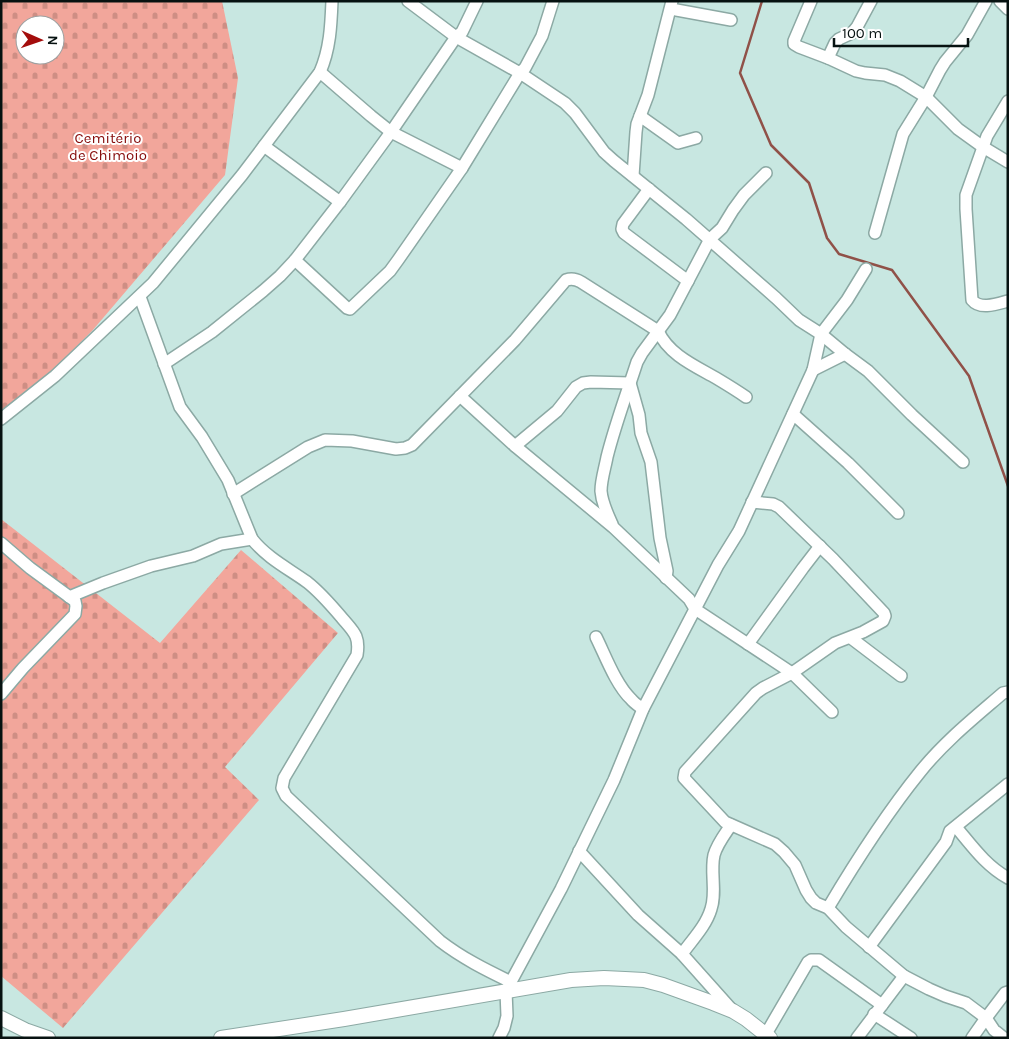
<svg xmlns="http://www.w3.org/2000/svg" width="1009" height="1039" viewBox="0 0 1009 1039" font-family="Karla,sans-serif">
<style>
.cemetery{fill:url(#cemetery-stones);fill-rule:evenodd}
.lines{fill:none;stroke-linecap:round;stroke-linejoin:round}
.stream{stroke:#905148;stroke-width:2.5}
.minor-casing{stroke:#8ca9a4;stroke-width:14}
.tertiary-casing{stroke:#8ca9a4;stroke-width:16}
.minor{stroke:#fff;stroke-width:11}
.tertiary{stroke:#fff;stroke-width:14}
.labels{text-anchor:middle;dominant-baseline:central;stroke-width:4;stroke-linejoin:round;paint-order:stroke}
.park-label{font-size:15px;fill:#850a09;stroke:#fff}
</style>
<defs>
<pattern id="cemetery-stones" width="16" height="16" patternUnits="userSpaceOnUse" patternTransform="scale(1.25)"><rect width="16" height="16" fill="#f2a69b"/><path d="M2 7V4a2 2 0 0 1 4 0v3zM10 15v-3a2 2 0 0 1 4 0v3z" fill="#ce8e84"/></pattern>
</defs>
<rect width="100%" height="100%" fill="#c8e7e1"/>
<g class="cemetery">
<path d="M1,1H222L238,78L225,175L92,331L1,421ZM25,25H55V55H25Z"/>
<polygon points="1,519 160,643 241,550 338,633 225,767 259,800 63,1028 1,976"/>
</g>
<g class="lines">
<polyline class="stream" points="762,1 740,73 771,145 809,183 827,238 839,254 892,270 969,376 1008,486"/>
<g class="minor-casing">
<g id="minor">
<polyline points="408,1 456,37 520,73 565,103 575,113 604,152 614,161 686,219 776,298 799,320 821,334 845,354 868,371 912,415 963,462"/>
<polyline points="811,1 794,41 794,44 799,47 828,58 856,71 865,73 885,75 900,81 926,97 958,129 983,147 1008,162"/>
<polyline points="1000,1 1008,9"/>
<polyline points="671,9 731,20"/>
<polyline points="828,58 835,43 839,39 852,33 857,27 871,1"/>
<polyline points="320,72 371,116 391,132 462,168"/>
<path d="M1008,101L987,136L966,195V209L972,300C980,310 997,304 1008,301"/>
<polyline points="640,116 678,143 696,138"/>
<polyline points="264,146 340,202"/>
<polyline points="633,176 636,132 637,124 648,95 672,1"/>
<polyline points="649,189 623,224 622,229 624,233 688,281"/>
<polyline points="875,233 903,134 926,97 940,70 945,62 967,35 986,1"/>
<polyline points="295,260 347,308 350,309 390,271 398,260 462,168 520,73 525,68 542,36 553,1"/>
<path d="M140,297L180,407L202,437L228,480L252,539C267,558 289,569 307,582C321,593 331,605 342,618C354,632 360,636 357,655L284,778L282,788L286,796L440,941C462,958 486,970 511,982"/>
<polyline points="164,364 212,332 263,291 280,276 295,260 340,202 391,132 456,37 462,32 477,1"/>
<polyline points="813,370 845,354"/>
<polyline points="630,383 639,415 641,433 651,462 660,538 667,571 666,578"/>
<polyline points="460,396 515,446 613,527 689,599 695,609 792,673 832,712"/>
<polyline points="793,414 848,463 898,513"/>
<path d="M1,419L55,376L153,283L242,175L320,72C330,49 331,26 332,1"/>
<polyline points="515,446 557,411 576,387 583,383 591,382 630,383"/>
<path d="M233,494L308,447L325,440L352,441L396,449L405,448L412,445L515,340L566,280C572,278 576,279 581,282L658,331C669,355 695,366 716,378C726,384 736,390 746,397"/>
<polyline points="752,502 773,504 779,507 833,559 884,613 885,616 883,621 863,632 835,643 792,673 763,688 756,693 685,772 684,778 725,822 775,844 784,852 795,865 806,890 811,898 816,903 828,908 846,927 904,976 929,989 945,996 966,1003 986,1018 994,1030 1004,1038"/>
<path d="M612,524C607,513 602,503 601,491C601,480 605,468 607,457C615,425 627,393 637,362L642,353L670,315L710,239L722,228L733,210L744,195L766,173"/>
<polyline points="1,543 30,568 75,601 76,606 75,614 23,668 1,694"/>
<polyline points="69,597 103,583 151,566 193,556 221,544 252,539"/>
<path d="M596,637C605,655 616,685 631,699C634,703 639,706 643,709"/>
<polyline points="851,638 901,676"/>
<polyline points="748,644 803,568 820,546"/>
<path d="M956,827C972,846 986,866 1008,878"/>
<polyline points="579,851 638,915 682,954 732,1010"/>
<path d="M828,908C856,861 886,814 920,772C944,742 974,718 1003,693L1008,692"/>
<polyline points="869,947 946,842 950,831 1008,784"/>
<path d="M682,954C692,940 706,926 711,909C717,892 710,873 714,855C717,844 725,834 731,825"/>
<polyline points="874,1014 911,1038"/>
<polyline points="766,1034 808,962 811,960 819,960 882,1005"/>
<polyline points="499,1038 504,1028 507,1016 506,991 561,889 614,780 643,709 718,565 739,531 813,370 821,334 847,300 866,269"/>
<polyline points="857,1038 904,976"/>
<polyline points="972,1038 986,1018 1005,993 1008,992"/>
</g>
</g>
<g class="tertiary-casing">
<g id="tertiary">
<polyline points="1,1018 25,1030 48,1038"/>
<polyline points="221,1038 344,1019 571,980 604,978 625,979 644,980 663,985 713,1003 733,1011 746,1019 770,1038"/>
</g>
</g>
<use href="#minor" class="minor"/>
<use href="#tertiary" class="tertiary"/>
</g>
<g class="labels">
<g class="park-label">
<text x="108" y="138">Cemitério<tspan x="108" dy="17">de Chimoio</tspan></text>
</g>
</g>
<rect width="1009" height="1039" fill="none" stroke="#071211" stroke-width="5"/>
<g transform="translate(40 40) rotate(92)"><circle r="24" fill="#ffffff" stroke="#9ca0a0"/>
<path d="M0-4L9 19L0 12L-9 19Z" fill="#a40d0c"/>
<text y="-8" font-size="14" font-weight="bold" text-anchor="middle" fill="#071211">N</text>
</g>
<path d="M834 38v8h134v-8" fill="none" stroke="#071211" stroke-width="2.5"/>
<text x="842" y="38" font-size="15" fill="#071211" stroke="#ffffff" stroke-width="4" paint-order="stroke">100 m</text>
</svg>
